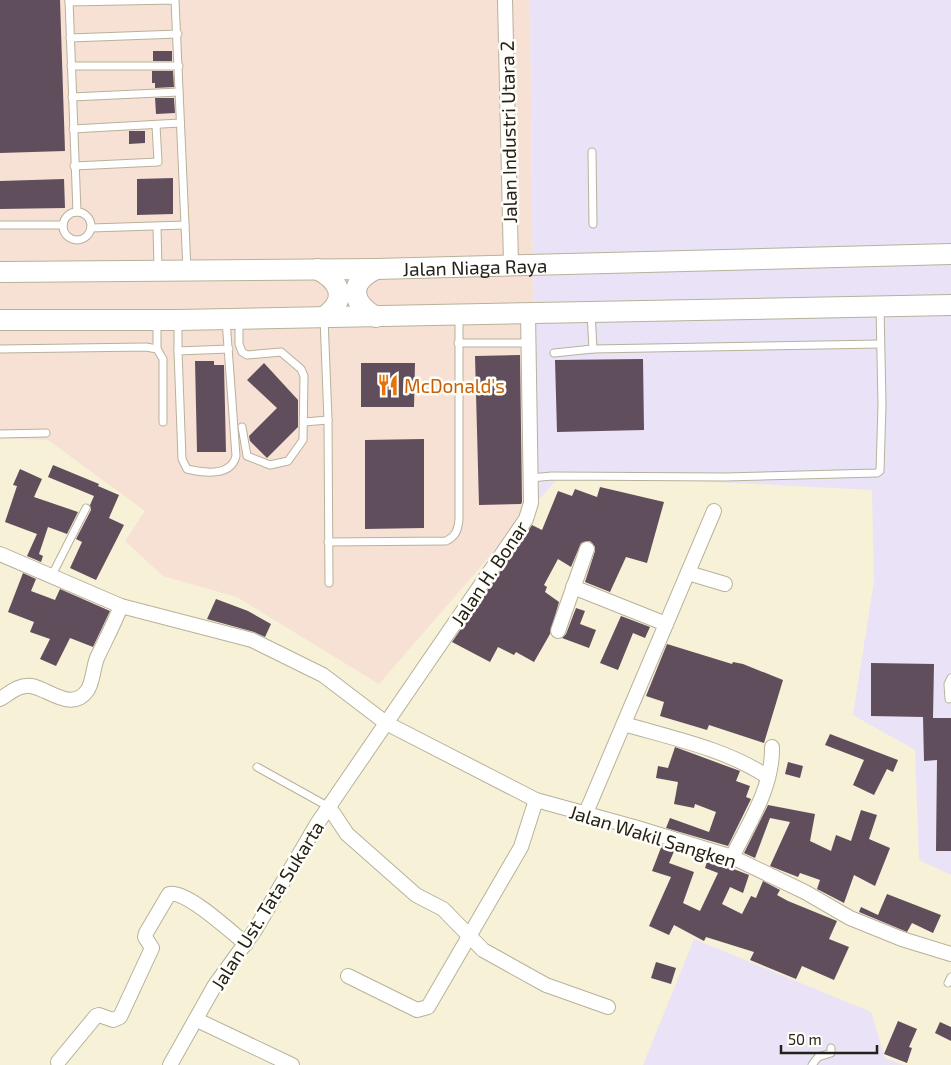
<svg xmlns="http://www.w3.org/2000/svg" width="951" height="1065" viewBox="0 0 951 1065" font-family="'Exo 2',sans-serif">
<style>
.commercial{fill:#f7e1d4}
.industrial{fill:#eae2f7}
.building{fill:#614e5c}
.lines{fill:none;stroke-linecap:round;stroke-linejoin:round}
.service-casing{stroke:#b7b299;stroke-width:9}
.minor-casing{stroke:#b7b299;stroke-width:16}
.secondary-casing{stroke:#b7b299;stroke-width:22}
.service{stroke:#fff;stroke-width:7}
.minor{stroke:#fff;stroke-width:14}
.secondary{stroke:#fff;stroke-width:20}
.labels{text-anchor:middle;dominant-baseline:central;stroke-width:5;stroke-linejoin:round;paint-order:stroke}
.street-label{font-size:19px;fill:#232118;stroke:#fffef8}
.food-label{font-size:19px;fill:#c56008;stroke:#fffef8;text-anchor:start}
</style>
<rect width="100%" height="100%" fill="#f6f1d7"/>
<polygon class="commercial" points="0,0 530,0 535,504 379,684 237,597 163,576 125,541 145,511 48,440 0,438"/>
<g class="industrial">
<polygon points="530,0 951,0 951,875 919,860 915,750 853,715 874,581 872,490 562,474 535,504"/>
<polygon points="694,939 871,1012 885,1058 904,1065 643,1065"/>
</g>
<g class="building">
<polygon points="0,0 60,0 65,151 0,153"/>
<rect x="153" y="51" width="19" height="10"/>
<polygon points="152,71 173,71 174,87 155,88 155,83 152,83"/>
<polygon points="155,98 174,98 175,113 156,114"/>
<polygon points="129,131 145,131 145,143 129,144"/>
<polygon points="173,178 173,214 137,215 137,179"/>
<polygon points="64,179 65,208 0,209 0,181"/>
<polygon points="520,355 522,502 521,504 479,505 475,356"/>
<polygon points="643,359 644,430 557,432 555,360"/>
<polygon points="195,361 214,361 214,365 224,365 226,452 197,452"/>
<polygon points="264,363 298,400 298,427 267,458 250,441 249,436 277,408 247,380"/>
<polygon points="361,363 415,363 414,407 361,407"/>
<polygon points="424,439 424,528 365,529 365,440"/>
<polygon points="53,465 99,484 98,486 119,495 109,518 124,525 96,580 70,568 82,542 76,539 91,510 90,505 94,496 48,477"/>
<polygon points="20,469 42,479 34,497 78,512 67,534 48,527 39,554 43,556 41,562 27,556 37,534 5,522 17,486 13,485"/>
<polygon points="600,487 664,502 647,563 626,557 610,592 585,582 595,551 595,547 590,541 581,543 571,567 558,559 544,585 547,587 545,592 559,602 550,634 534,662 516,652 514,655 498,647 490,662 452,642 532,525 542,530 558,491 572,496 575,489 597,497"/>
<polygon points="23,573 36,579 31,591 55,600 60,589 110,611 93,647 70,638 56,666 40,659 50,639 30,632 34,622 8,612"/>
<polygon points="216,599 248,611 271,624 265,637 254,632 207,619"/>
<polygon points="576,608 585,611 580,624 596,630 589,648 562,638 566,634"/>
<polygon points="621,616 650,627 645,638 633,633 618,670 600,663"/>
<polygon points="667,644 732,664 733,662 743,664 783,680 764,743 709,725 707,730 660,716 664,702 646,696"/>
<polygon points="871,663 934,664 933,718 951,718 951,851 936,851 937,760 924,761 923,717 871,716"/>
<polygon points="830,734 898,760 893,772 887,769 874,795 853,785 864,760 825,745"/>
<polygon points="675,747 740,771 736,781 750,786 746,797 751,799 728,846 666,828 670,818 709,832 716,812 695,804 694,808 674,804 678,782 656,778 658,766 668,768"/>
<polygon points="788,762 803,766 800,778 785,774"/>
<polygon points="768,805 815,814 810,841 831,851 836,835 851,841 861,810 877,815 869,839 890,848 875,886 854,875 844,903 817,889 820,880 800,873 798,877 770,866 790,822 770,818 755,858 744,853"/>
<polygon points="662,845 675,849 669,863 694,872 683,903 700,911 718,873 705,868 708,859 749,875 743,893 730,887 722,904 742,914 751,896 756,898 763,881 780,890 777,895 788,901 837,921 829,939 849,947 834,980 802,966 796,979 750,960 754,952 706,937 704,941 674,925 669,935 649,926 671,877 652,871"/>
<polygon points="887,894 941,915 933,933 912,923 907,932 859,912 861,907 878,915"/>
<polygon points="656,962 676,968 671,984 651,978"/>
<polygon points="898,1021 917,1029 909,1047 912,1048 907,1063 884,1054"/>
<polygon points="940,1022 951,1027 951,1041 935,1033"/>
</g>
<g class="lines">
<g class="service-casing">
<g id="service">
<polyline points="69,0 77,212"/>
<polyline points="69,2 175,0 187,270"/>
<polyline points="70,38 178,34"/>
<polyline points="71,66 179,66"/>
<polyline points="72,97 179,92"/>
<polyline points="73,129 180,123"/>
<polyline points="592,152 593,224"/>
<polyline points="74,166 158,162 156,125"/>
<circle cx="77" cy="226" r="14"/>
<polyline points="0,225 63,225"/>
<polyline points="157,227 158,269"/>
<polyline points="91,228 185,225"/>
<polyline points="591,312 593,349"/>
<polyline points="324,318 328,420 329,583"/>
<path d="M226,320L236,456C231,477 204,473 187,469L182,459L178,351L229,349"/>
<polyline points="178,322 178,351"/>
<polyline points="239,322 239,344 242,352 247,355 281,352 301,369 304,376 303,440 288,461 270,465 247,456 242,427"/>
<polyline points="458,343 528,343"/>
<polyline points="0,349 146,347 157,349 163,359 163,422"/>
<polyline points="157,349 157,322"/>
<polyline points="554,353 593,349 880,344"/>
<polyline points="304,422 328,420"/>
<polyline points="0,434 46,433"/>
<polyline points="530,478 552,476 725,477 877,473 880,471 882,405 880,307"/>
<path d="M328,542L446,541C456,536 458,530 459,519V315"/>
<polyline points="51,577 86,508"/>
<polyline points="949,699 948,684 951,678"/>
<polyline points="257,767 329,807"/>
<polyline points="948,983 951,977"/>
<polyline points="812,1065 818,1057 831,1053 831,1048"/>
</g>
</g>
<g class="minor-casing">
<g id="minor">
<polyline points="505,0 511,264"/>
<polyline points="0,554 121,606 252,640 323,675 386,723 536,800 634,827 732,857 805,892 850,918 902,939 951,954"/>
<polyline points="688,573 725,584"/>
<polyline points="573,587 666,624"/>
<polyline points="558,631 587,549"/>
<path d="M0,699C9,694 19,684 31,686C49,689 71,712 87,691C93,683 93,668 97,658C105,641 114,624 121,606"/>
<path d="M624,724C672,738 726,749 768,777"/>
<polyline points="329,807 347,834 416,895 443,909 483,950 546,985 608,1007"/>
<polyline points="585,815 714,511"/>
<path d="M732,857C749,823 773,787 772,747"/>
<polyline points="348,976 417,1010 428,1007 521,847 536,800"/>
<polyline points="197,1020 292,1065"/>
<path d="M58,1062L96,1016L99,1015L113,1020L120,1017L152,948L145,937L146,933L169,894C187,890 231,932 246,944"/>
<polyline points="170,1065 215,985 255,930 317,824 526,519 531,503 528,313"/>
</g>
</g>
<g class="secondary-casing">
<g id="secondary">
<path d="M317,269C341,282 348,299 324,317"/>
<path id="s1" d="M0,272L376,269L951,254"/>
<path d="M376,317C350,302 349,282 376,269"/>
<polyline points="0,320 178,320 951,305"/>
</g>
</g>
<use href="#service" class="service"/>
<use href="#minor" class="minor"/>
<use href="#secondary" class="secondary"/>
</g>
<defs>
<g id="restaurant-bare" transform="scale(1.725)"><path d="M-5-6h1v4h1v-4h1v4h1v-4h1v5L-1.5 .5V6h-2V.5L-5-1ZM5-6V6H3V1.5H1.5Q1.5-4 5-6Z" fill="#e8710a" stroke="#fffef8" stroke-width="2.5" paint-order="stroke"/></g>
</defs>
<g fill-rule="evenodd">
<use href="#restaurant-bare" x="388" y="385"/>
</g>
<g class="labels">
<g class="street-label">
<text transform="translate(508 132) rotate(-91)">Jalan Industri Utara 2</text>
<text stroke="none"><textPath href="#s1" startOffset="475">Jalan Niaga Raya</textPath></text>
<text transform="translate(489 573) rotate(-56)">Jalan H. Bonar</text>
<text transform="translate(653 836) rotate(17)">Jalan Wakil Sangken</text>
<text transform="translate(267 905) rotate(-58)">Jalan Ust. Tata Sukarta</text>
</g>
<g class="food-label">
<text x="404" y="385">McDonald's</text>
</g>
</g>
<path d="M781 1045v8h96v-8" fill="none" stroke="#232118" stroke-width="2.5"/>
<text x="788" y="1045" font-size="15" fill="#232118" stroke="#fffef8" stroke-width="4" paint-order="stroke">50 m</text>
</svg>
